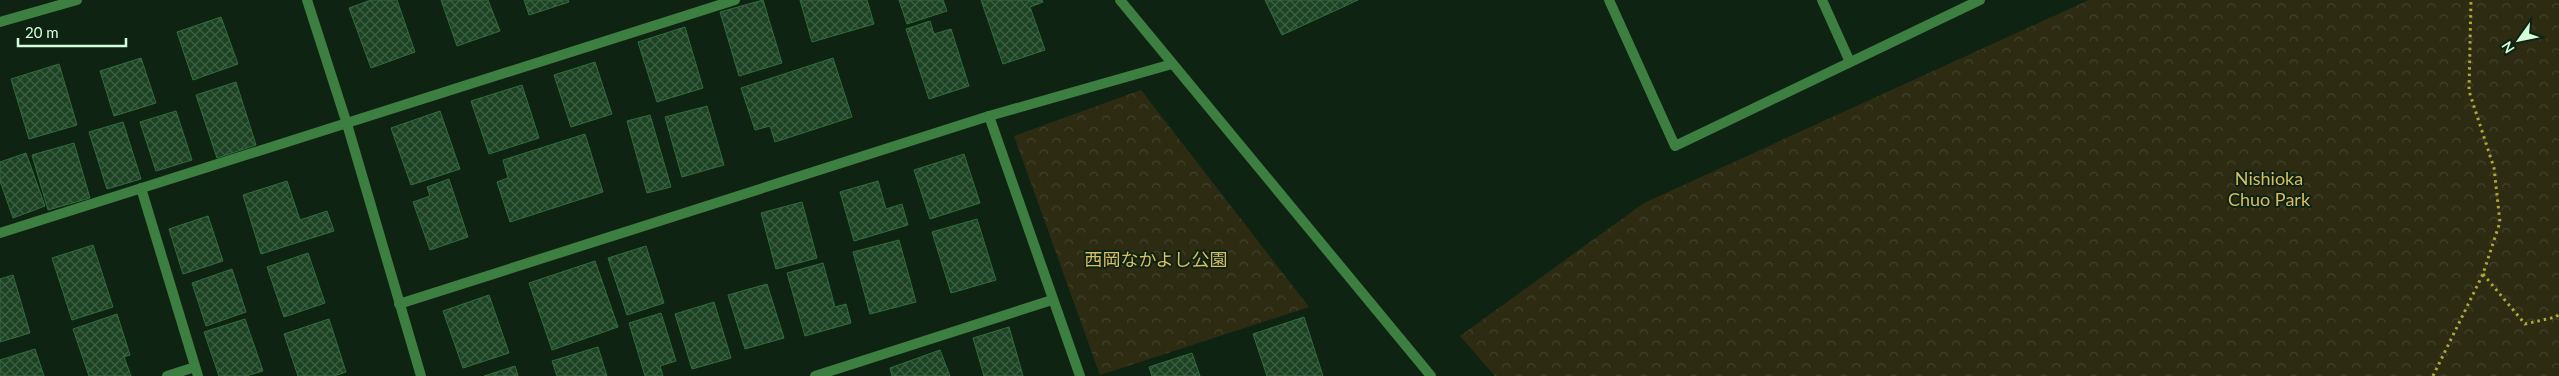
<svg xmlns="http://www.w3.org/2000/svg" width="2559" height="376" viewBox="0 0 2559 376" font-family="Lato,'Noto Sans JP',sans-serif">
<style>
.park{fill:url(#park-crowns)}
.building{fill:url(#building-cross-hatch);stroke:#306d3c}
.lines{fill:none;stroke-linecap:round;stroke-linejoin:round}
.path{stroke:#afa836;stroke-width:3;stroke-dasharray:2.5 4;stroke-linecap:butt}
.minor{stroke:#3d7f40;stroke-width:10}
.tertiary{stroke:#3d7f40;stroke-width:10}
.labels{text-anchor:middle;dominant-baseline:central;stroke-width:4;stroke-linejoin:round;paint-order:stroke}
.park-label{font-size:18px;fill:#d9bc64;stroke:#0f2313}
</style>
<defs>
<pattern id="park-crowns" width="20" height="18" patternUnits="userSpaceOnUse" patternTransform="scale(1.25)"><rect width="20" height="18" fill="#2d2c13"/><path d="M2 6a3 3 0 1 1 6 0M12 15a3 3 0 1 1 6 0" fill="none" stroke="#41412a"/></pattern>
<pattern id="building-cross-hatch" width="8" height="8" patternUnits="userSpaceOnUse" patternTransform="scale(1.25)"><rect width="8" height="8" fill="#1d4324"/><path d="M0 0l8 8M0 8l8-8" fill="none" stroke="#3d5f43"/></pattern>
</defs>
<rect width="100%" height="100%" fill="#0f2313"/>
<g class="park">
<polygon points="2089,0 2559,0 2559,376 1495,376 1460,336 1644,203"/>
<polygon points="1141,90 1309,307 1100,375 1014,136"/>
</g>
<g class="building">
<polygon points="371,0 397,0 415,52 371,68 349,8"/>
<polygon points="441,0 488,0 500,31 457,46"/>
<polygon points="524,0 568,0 569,2 529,15"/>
<polygon points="763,0 782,63 739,76 720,12"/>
<polygon points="800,0 867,0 874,24 812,42"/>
<polygon points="899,0 943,0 947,11 907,24"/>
<polygon points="981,0 1042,0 1043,2 1030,7 1045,50 1003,64"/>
<polygon points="1265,0 1358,0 1282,35"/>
<polygon points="221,17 238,64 193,80 177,32"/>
<polygon points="930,21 934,34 951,29 969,86 929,99 906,29"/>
<polygon points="685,27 703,88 657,102 638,42"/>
<polygon points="141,58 156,103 114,116 100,71"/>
<polygon points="833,58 852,117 775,142 770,126 755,130 741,88"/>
<polygon points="595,62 612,114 571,127 554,75"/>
<polygon points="59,64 77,125 29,139 11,79"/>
<polygon points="236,82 256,145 217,158 196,95"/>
<polygon points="522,85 539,138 489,154 471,101"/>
<polygon points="707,106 724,165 682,177 665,117"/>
<polygon points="176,111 192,160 156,171 140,122"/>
<polygon points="440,111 460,169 411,185 391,128"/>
<polygon points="650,115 671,187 647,193 627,121"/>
<polygon points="123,122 141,179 107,189 89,132"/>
<polygon points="585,134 603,192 510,222 497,182 508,178 503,160"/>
<polygon points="74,143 90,198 48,210 32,155"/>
<polygon points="26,153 45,206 13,218 0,181 0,162"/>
<polygon points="964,154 980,203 930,219 914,170"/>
<polygon points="449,179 468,237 430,250 413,202 430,196 427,187"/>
<polygon points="287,181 300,220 327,211 334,231 261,254 243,195"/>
<polygon points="878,181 886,209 902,204 908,225 854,241 840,192"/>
<polygon points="802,202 817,258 776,269 761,213"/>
<polygon points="208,216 223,261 183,274 169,229"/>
<polygon points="977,219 996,280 951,293 932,232"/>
<polygon points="899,240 916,302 870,314 853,252"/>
<polygon points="93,245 113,307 72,320 52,258"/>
<polygon points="646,246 664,303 627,315 608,258"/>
<polygon points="308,253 325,303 284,317 267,267"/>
<polygon points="595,261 618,327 552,350 529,283"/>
<polygon points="823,263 835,307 846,304 851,323 805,336 787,273"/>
<polygon points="232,269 246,312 206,326 192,283"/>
<polygon points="13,275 30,333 0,342 0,279"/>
<polygon points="767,284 784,338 745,349 728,295"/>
<polygon points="489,295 509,353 463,368 443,311"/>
<polygon points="714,302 731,358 692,369 675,314"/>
<polygon points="661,313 676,361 660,366 663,376 645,376 629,323"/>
<polygon points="117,314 130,355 124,357 131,376 89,376 73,329"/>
<polygon points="1304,317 1323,376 1267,376 1253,334"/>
<polygon points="245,319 263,371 246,376 219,376 204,332"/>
<polygon points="329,319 346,372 334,376 298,376 284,334"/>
<polygon points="1009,327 1023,376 984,376 973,338"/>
<polygon points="598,347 607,376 557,376 552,361"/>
<polygon points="35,349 44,376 0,376 0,360"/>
<polygon points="940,350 950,376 892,376 890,368"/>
<polygon points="1192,353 1200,376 1152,376 1149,367"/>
<polygon points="515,366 518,376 484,376"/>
</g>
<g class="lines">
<g class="path">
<polyline points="2483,274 2525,324 2556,317 2559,314"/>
<polyline points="2433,376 2483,274 2500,222 2494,168 2469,91 2471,0"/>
</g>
<g class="minor">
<polyline points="307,0 347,124 421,376"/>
<polyline points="1609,0 1675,146 1980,0"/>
<polyline points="1822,0 1850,62"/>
<polyline points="989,116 1080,376"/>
<polyline points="141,188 198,376"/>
<polyline points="0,233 735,0"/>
<polyline points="399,304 989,116 1172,64"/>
<polyline points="167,376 195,367"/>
<polyline points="815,376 1052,300"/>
</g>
<g class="tertiary">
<polyline points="1120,0 1431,376"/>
<polyline points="0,22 77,0"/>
</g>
</g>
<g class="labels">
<g class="park-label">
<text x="2269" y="178">Nishioka<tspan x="2269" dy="21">Chuo Park</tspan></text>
<text x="1156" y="259">西岡なかよし公園</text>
</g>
</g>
<g transform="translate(2519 40) rotate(237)" stroke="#0f2313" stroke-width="4" paint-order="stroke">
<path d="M0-4L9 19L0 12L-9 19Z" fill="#d4fdd9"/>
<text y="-8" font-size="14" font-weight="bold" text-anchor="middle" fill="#d4fdd9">N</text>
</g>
<path d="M18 38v8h108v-8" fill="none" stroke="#d4fdd9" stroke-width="2.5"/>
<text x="25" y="38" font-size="15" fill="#d4fdd9" stroke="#0f2313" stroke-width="4" paint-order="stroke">20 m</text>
</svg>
